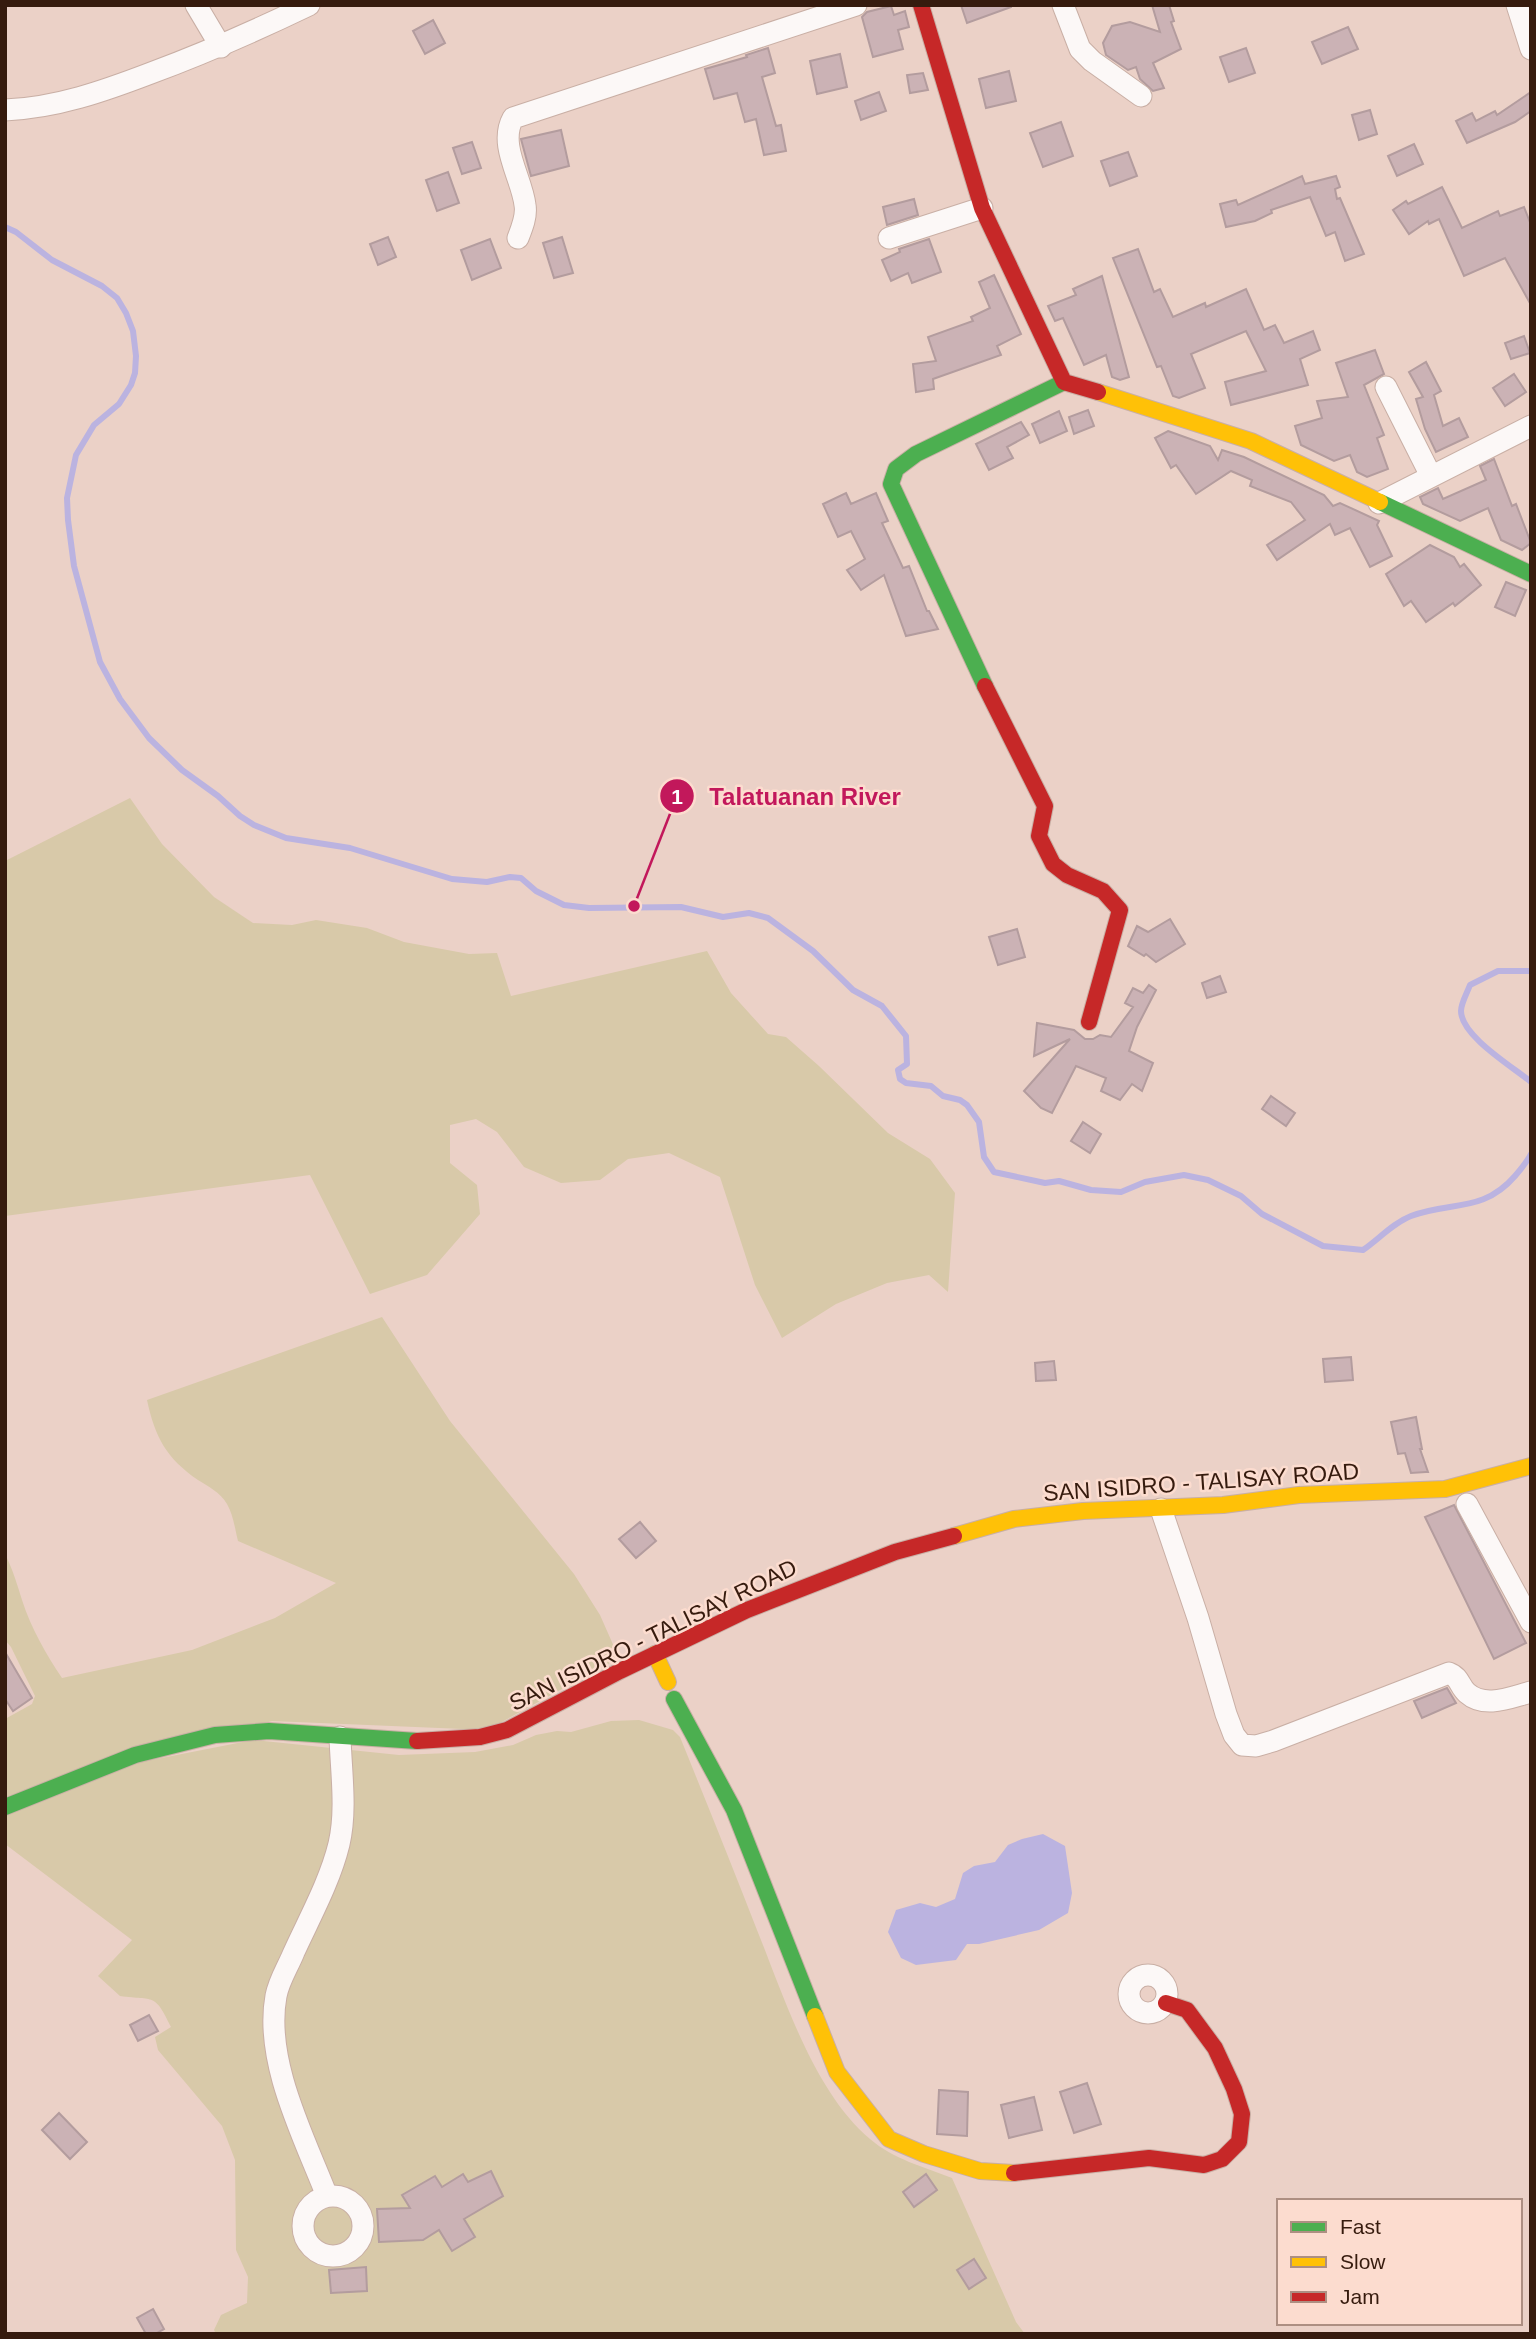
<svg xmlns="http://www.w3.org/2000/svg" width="1536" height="2339" viewBox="0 0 1536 2339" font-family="Helvetica,sans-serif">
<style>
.green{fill:#d8c9a9}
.water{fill:#bbb3e0}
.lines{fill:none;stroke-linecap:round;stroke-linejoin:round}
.stream{stroke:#bbb3e0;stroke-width:6}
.building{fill:#cbb2b5;stroke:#b39c9e;stroke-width:2}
.street-casing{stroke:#c9afa5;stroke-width:23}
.fast-casing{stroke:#c9afa5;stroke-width:18}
.slow-casing{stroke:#c9afa5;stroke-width:18}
.jam-casing{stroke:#c9afa5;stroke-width:18}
.street{stroke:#fcf8f7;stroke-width:21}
.fast{stroke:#4caf50;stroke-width:16}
.slow{stroke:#ffc107;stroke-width:16}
.jam{stroke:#c62828;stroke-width:16}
.labels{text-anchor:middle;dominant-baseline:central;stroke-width:5;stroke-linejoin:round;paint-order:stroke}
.street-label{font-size:23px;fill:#361b0e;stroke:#fcdccf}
.leader{fill:none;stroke:#c2185b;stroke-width:2.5}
.callout-dot{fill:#c2185b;stroke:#fcdccf;stroke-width:2.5}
.mark-label{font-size:21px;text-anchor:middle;font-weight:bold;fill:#fff}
.callout-label{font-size:24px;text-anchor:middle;font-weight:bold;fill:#c2185b;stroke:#fcdccf;stroke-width:5;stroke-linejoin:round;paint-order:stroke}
</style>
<rect width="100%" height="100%" fill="#ebd1c7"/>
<g class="green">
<polygon points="130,798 162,844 214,897 253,923 292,925 316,920 367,928 404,942 469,954 497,953 511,996 707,951 731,993 768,1034 786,1037 819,1066 888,1133 930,1159 955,1193 948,1292 929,1275 887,1283 836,1304 782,1338 755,1285 720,1177 669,1153 628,1159 600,1180 561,1183 524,1167 497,1132 476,1119 450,1125 450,1163 477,1185 480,1214 427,1275 370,1294 310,1175 5,1216 5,861"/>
<path d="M382,1317L450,1421L574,1574L600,1615L619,1658L487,1730L272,1721L5,1797V1719L32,1704L35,1696L11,1647L5,1640V1554C13,1570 17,1584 22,1600C31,1628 46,1654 62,1678L192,1650L275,1618L336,1583L238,1541C235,1529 233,1514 227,1504C220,1492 209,1487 198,1480C166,1458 155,1437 147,1400Z"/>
<path d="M639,1720L673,1730L680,1737C706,1801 732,1866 757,1930C784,1997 814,2092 870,2139C893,2159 924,2167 952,2178L1016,2322L1025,2334H216L214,2330L221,2315L247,2303L248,2277L236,2250L235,2160L222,2126L158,2050L155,2037L171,2027C154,1992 155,2001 120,1996L98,1976L132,1940L5,1844V1816L131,1764L253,1740L399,1755L475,1752L513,1745L536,1735L557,1731L571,1732L611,1721Z"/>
</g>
<polygon class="water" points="1043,1834 1065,1846 1072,1893 1068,1913 1039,1930 979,1944 967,1944 956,1960 916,1965 901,1958 888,1932 896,1910 920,1903 936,1907 955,1899 963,1873 974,1866 995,1862 1008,1845 1022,1839"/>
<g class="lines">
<g class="stream">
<path d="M5,227L16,232L52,260L102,286L117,298L126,313L133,331L136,356L135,373L131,385L119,404L94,425L76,455L67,498L68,520L74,566L100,662L120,699L149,738L182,770L218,796L240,816L254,825L286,838L350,848L452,879L487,882L510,877L521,878L536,891L564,905L589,908L681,907L723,917L749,913L768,918L813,951L853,990L882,1006L906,1036L907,1064L898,1070L900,1079L906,1083L931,1086L943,1096L960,1100L967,1105L979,1122L984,1157L994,1172L1045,1183L1059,1181L1091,1190L1121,1192L1145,1182L1184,1175L1208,1180L1241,1196L1262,1214L1323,1246L1363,1250C1379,1239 1393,1223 1411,1216C1451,1201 1483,1213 1515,1176C1521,1169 1527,1162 1531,1154"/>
<path d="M1531,971H1498L1470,985C1467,993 1461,1003 1461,1011C1461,1036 1513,1067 1531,1082"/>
</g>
</g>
<g class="building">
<polygon points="961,5 1011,5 1011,7 967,23"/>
<polygon points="1152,5 1169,5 1174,21 1171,22 1181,49 1153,63 1164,88 1153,91 1140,79 1136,67 1128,70 1106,55 1103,43 1112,26 1130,22 1160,32"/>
<polygon points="891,6 894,15 905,11 909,27 898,30 903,49 873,57 862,17 867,12"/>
<polygon points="433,20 445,43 425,54 413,31"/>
<polygon points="1348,27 1358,49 1322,64 1312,42"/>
<polygon points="768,48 775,73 762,77 776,126 781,125 786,151 764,155 756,119 745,122 737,93 714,99 705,69 747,57 746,55"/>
<polygon points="1246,48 1255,73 1229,82 1220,57"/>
<polygon points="840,54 847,87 817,94 810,61"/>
<polygon points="1009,71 1016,101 986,108 979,79"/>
<polygon points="923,73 928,90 910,93 907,75"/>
<polygon points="879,92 886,111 861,120 855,101"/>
<polygon points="1531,92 1531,111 1515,122 1467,143 1456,121 1472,113 1476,121 1495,111 1497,115"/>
<polygon points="1370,110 1377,134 1359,140 1352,115"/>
<polygon points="1061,122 1073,156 1043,167 1030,133"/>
<polygon points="561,130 569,166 531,176 521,139"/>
<polygon points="472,142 481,168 462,174 453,148"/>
<polygon points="1414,144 1423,164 1397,176 1388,156"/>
<polygon points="1128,152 1137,176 1110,186 1101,161"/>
<polygon points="448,172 459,203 437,211 426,180"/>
<polygon points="1302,176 1305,184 1336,176 1340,187 1335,189 1337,199 1340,198 1364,254 1345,261 1335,232 1326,236 1310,197 1271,210 1272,213 1255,221 1226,227 1220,204 1236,200 1238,205"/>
<polygon points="1442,187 1462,228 1498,211 1500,216 1524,207 1531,225 1531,305 1505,258 1464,276 1439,219 1429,224 1428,221 1409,234 1393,210 1406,201 1408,204"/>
<polygon points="914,199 918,215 887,225 883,207"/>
<polygon points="388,237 396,257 378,265 370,244"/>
<polygon points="562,237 573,273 554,278 543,243"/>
<polygon points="490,239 501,268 472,280 461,250"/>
<polygon points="929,239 941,272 912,283 908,273 891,281 882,260 900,252 899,249"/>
<polygon points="1138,249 1154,292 1160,289 1173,317 1205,303 1206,307 1246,289 1264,330 1275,325 1284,343 1313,331 1320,350 1300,359 1308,385 1231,405 1225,382 1266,371 1246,331 1191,354 1205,388 1179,398 1173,396 1161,366 1157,367 1113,258"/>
<polygon points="994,275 1021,334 997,346 1001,355 933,379 934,389 916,392 913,364 936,361 928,337 973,321 971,317 990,308 979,282"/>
<polygon points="1102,276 1129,377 1120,380 1112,377 1106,355 1084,365 1063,318 1055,321 1048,306 1076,295 1073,289"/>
<polygon points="1524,336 1530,353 1511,359 1505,343"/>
<polygon points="1375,350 1384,374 1364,385 1384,435 1377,438 1388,469 1367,477 1357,472 1350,455 1334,461 1301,445 1295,426 1322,418 1317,401 1348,397 1336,363"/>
<polygon points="1426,362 1441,391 1434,395 1443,426 1459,418 1468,437 1436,452 1425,429 1416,399 1423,397 1409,372"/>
<polygon points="1514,374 1526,392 1505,406 1493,388"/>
<polygon points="1088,410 1094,426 1074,434 1069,417"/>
<polygon points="1059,411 1067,431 1040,443 1032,424"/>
<polygon points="1021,422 1029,435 1007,447 1013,458 989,470 976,444"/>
<polygon points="1168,431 1210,446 1218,460 1222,450 1244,457 1324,495 1333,506 1340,503 1379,521 1377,525 1392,556 1370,567 1350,528 1335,535 1330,524 1277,560 1267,545 1305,520 1291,502 1250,486 1252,480 1231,471 1196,494 1176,465 1171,468 1155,438"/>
<polygon points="1494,459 1512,506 1516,504 1531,543 1522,550 1501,540 1488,508 1460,521 1423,504 1420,497 1438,488 1443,499 1486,480 1480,466"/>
<polygon points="846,493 851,504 876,493 888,521 882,523 903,568 909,566 927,611 929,611 938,629 906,636 884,575 861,590 847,570 865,559 851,531 838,537 823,504"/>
<polygon points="1430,545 1454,557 1460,567 1464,564 1481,585 1455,606 1453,603 1426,622 1411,601 1404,606 1386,574"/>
<polygon points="1506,582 1526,590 1515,616 1495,607"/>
<polygon points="1170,919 1185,944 1156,962 1146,954 1144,956 1128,946 1137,926 1148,932"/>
<polygon points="1017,929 1025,957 998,965 989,937"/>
<polygon points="1220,976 1226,992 1207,998 1202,983"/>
<polygon points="1149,985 1156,990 1137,1027 1129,1051 1153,1063 1142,1091 1132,1084 1120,1100 1101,1091 1106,1078 1076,1066 1052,1113 1041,1108 1024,1091 1070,1039 1034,1056 1037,1023 1074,1030 1085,1039 1093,1039 1100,1035 1111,1037 1133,1007 1125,1003 1133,988 1143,993"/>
<polygon points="1271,1096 1295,1113 1286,1126 1262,1109"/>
<polygon points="1083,1122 1101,1134 1090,1153 1071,1141"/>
<polygon points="1351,1357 1353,1380 1325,1382 1323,1359"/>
<polygon points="1054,1361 1056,1380 1036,1381 1035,1363"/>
<polygon points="1416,1417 1422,1449 1420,1449 1428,1472 1426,1472 1411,1473 1405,1453 1398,1454 1391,1422"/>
<polygon points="1454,1505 1526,1643 1494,1659 1425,1517"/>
<polygon points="640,1522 656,1541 636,1558 619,1539"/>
<polygon points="5,1652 32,1698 13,1711 5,1699"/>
<polygon points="1447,1688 1456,1703 1422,1718 1414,1701"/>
<polygon points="149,2015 158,2031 138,2041 130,2025"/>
<polygon points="1087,2083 1101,2124 1074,2133 1060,2092"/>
<polygon points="939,2090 968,2092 967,2136 937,2134"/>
<polygon points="1034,2097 1042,2130 1009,2138 1001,2105"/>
<polygon points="59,2113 87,2142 70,2159 42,2130"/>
<polygon points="491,2171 503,2196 464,2219 475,2237 452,2251 439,2230 423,2240 379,2242 377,2209 410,2208 402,2195 435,2176 442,2187 463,2174 468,2182"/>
<polygon points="926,2174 937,2190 914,2207 903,2192"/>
<polygon points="974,2259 986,2278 969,2289 957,2270"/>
<polygon points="366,2267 367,2291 331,2293 329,2270"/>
<polygon points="153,2309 164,2329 155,2334 146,2334 137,2318"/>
</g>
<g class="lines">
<g class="street-casing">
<g id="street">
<polyline points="196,5 221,47"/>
<polyline points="1063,5 1080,49 1092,61 1141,96"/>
<polyline points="1517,5 1531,49"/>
<path d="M5,110C56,108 104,91 151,73C205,53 257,30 309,5"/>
<path d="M518,238C522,228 527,216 525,205C522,178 498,145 513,118L856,5"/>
<polyline points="889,238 982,208"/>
<polyline points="1386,387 1431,476"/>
<polyline points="1379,503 1531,426"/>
<polyline points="1467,1504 1531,1622"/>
<path d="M1161,1509L1198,1618L1226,1714L1234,1735L1242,1745L1256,1746L1273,1741L1449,1673C1460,1677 1459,1686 1467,1693C1485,1709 1511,1697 1531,1692"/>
<circle cx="1148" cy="1994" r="19"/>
<circle cx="333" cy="2226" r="30"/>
<path d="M327,2196C304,2137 264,2061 276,1996C279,1980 288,1967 294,1952C310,1917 330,1881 339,1844C347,1810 341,1771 340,1737"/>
</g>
</g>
<g class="fast-casing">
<g id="fast">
<polyline points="1380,502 1531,574"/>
<polyline points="985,686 891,484 896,469 916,454 1064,382"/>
<polyline points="674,1699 734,1810 815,2016"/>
<polyline points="5,1807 135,1755 215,1735 269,1731 417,1741"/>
</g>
</g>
<g class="slow-casing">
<g id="slow">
<polyline points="1098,392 1251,441 1380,502"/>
<polyline points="954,1536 1014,1519 1083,1511 1223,1505 1299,1495 1445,1489 1531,1466"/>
<polyline points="655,1654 668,1682"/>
<polyline points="815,2016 837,2072 889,2139 924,2154 980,2171 1014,2173"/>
</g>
</g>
<g class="jam-casing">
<g id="jam">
<polyline points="921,5 982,208 1064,382 1098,392"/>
<polyline points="985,686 1045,806 1039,836 1053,864 1067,875 1103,891 1120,910 1089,1022"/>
<polyline points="417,1741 480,1737 507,1730 620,1671 747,1610 895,1552 954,1536"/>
<polyline points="1014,2173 1149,2158 1204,2165 1222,2159 1239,2142 1242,2114 1234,2089 1215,2048 1187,2010 1166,2003"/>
</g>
</g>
<use href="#street" class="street"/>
<use href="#fast" class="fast"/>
<use href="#slow" class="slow"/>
<use href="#jam" class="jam"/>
</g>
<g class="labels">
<g class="street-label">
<text transform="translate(1201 1482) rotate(-4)">SAN ISIDRO - TALISAY ROAD</text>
<text transform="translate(653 1635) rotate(-26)">SAN ISIDRO - TALISAY ROAD</text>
</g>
</g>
<path class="leader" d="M634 906L677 796"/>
<g class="callout-dot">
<circle cx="634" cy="906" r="7"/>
<circle cx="677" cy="796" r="18"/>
</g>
<g class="mark-label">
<text x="677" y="804">1</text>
</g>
<g class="callout-label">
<text x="805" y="805">Talatuanan River</text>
</g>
<rect width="1536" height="2339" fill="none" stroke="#361b0e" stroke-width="14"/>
<rect x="1277" y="2199" width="245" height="126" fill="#fcdccf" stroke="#ad8f82" stroke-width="2"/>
<rect x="1291" y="2222" width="35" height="10" fill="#4caf50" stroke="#ad8f82" stroke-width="2"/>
<text x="1340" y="2234" font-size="21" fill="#361b0e">Fast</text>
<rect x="1291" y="2257" width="35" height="10" fill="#ffc107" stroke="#ad8f82" stroke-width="2"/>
<text x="1340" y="2269" font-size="21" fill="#361b0e">Slow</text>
<rect x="1291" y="2292" width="35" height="10" fill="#c62828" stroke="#ad8f82" stroke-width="2"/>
<text x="1340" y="2304" font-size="21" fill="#361b0e">Jam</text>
</svg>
